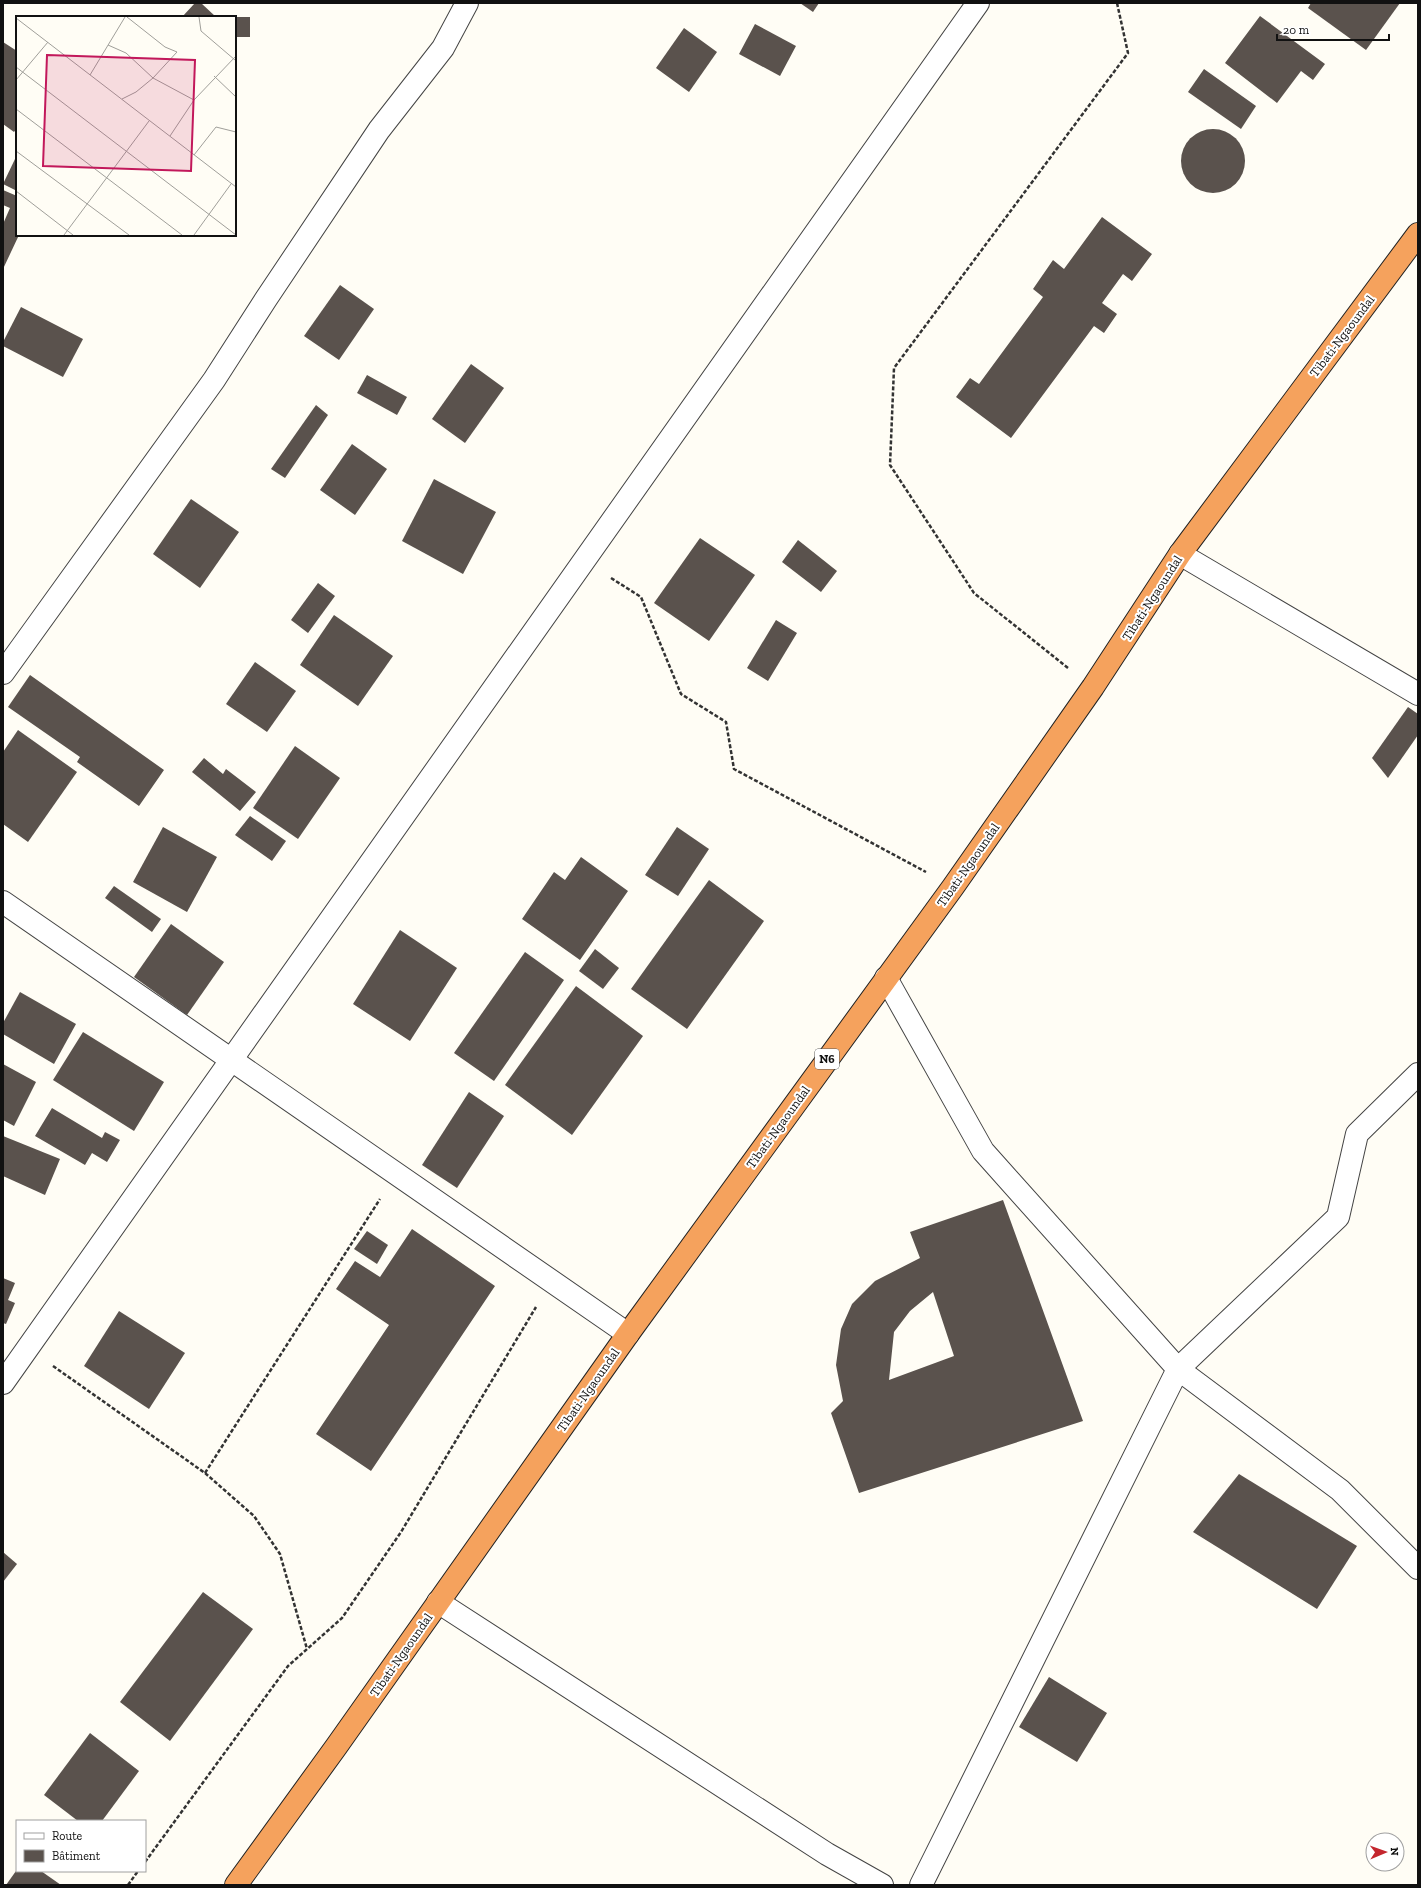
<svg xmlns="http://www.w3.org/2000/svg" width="1421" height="1888" viewBox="0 0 1421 1888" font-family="'Zilla Slab',serif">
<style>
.building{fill:#5a524d;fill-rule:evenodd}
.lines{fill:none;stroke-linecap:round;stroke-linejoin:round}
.minor-casing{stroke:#444;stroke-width:24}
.highway-casing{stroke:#222;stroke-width:24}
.path{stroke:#333;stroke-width:2.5;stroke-dasharray:4 2;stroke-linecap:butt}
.minor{stroke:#fff;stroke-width:22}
.highway{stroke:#f5a25d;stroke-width:22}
.labels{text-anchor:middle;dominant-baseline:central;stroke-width:4;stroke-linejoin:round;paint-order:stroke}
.shield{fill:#fff;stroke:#585858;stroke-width:1}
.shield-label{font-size:12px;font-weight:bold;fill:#111}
.street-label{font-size:13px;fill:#111;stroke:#fff}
.inset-road{fill:none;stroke:#a09f9a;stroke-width:1}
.view{fill:#c2185b;fill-opacity:0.15;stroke:#c2185b;stroke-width:2}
.inset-edge{fill:none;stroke:#111;stroke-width:2}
</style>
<rect width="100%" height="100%" fill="#fffdf5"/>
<g class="building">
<polygon points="195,3 201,3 216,17 182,17"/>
<polygon points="800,3 819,3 813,12"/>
<polygon points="1311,3 1400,3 1366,50 1308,8"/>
<polygon points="1260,16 1325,64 1313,80 1301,71 1277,103 1225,63"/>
<rect x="235" y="17" width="15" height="20"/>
<polygon points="755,24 796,46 780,76 739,54"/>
<polygon points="684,28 717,52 689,92 656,68"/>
<polygon points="3,42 17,51 17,128 14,132 3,124"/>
<polygon points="1204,69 1256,106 1241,129 1188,92"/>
<circle cx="1213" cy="161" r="32"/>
<polygon points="15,159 17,160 17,191 3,184"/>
<polygon points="3,190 17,196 17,235 19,235 3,269 3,224 10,208 3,205"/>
<polygon points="1102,217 1152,254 1132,281 1123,274 1102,303 1117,314 1104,333 1094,326 1011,438 956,397 970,378 979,384 1043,297 1033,289 1053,260 1064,269"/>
<polygon points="340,285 374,309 339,360 304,336"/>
<polygon points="21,307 83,339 63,377 3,346 3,342"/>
<polygon points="471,364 504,388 465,443 432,419"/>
<polygon points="367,375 407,397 397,415 357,393"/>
<polygon points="316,405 328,415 285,478 271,469"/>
<polygon points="352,444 387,469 355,515 320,490"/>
<polygon points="434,479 496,512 463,574 402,541"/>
<polygon points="191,499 239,532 200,588 153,554"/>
<polygon points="700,538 755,575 709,641 654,603"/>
<polygon points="798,540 837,571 821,592 782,562"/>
<polygon points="318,583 335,596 308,633 291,620"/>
<polygon points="334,615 393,656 358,706 300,665"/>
<polygon points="776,620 797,633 768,681 747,668"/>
<polygon points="255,662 296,691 267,732 226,704"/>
<polygon points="30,675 164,770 139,806 77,762 80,757 8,707"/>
<polygon points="1408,707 1418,714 1418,735 1388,778 1372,758"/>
<polygon points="18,730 77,772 28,842 3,824 3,752"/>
<polygon points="295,746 340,778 298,839 253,808"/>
<polygon points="204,758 223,774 226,769 256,792 240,811 192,772"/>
<polygon points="250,816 286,841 272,861 235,835"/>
<polygon points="163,827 217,857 187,912 133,882"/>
<polygon points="677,827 709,849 678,896 645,875"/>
<polygon points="581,857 628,891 580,960 522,919 554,872 565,880"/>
<polygon points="709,880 764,921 687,1029 631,989"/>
<polygon points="114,886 161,919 152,932 105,898"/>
<polygon points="171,924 224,962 187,1015 134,977"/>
<polygon points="400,930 457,968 410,1041 353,1004"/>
<polygon points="595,949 619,968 603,989 579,971"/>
<polygon points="525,952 564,980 494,1081 454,1053"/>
<polygon points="576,986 643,1036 572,1135 505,1085"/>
<polygon points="20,992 76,1024 54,1064 3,1034 3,1023"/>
<polygon points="83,1032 164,1082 134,1131 53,1080"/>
<polygon points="3,1064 36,1082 14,1126 3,1120"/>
<polygon points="469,1092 504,1116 457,1188 422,1165"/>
<polygon points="52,1108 102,1138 105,1132 120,1140 107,1162 92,1153 85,1165 35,1136"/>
<polygon points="3,1136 60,1159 45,1195 3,1176"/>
<path d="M1003,1200L1083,1421L859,1493L831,1413L843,1401L836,1365L841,1329L852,1304L875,1281L920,1258L910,1232ZM933,1292L954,1356L889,1380L894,1332L910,1311Z"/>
<polygon points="412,1229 495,1286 371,1471 316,1434 389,1325 336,1289 355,1261 380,1277"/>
<polygon points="367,1231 388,1245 377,1264 354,1249"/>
<polygon points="3,1278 15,1283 8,1300 15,1303 6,1324 3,1323"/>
<polygon points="119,1311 185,1353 149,1409 84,1366"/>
<polygon points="1239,1474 1357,1546 1317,1609 1193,1532"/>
<polygon points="3,1552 17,1564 3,1582"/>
<polygon points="203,1592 253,1629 170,1741 120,1702"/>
<polygon points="1049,1677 1107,1713 1077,1762 1019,1727"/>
<polygon points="90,1733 139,1771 102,1821 78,1821 44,1795"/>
<polygon points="16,1871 41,1871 61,1885 6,1885"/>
</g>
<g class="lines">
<g class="minor-casing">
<g id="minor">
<polyline points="1180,554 1418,694"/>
<polyline points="3,673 214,380 266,299 379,130 443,48 467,3"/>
<polyline points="3,902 628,1334"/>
<polyline points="886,978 983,1151 1178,1369 1340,1490 1418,1568"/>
<polyline points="3,1383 978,3"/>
<polyline points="438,1602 827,1854 882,1885"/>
<polyline points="921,1885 1178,1369 1338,1217 1357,1134 1418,1074"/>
</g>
</g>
<g class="highway-casing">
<polyline id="highway" points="236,1885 336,1747 628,1334 953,887 1093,687 1180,554 1418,234"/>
</g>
<g class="path">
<polyline points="611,578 641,597 681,694 726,722 734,769 926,872"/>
<polyline points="1068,668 974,593 890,465 894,368 1128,53 1117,3"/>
<polyline points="53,1366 205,1473 254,1516 280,1554 307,1649"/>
<polyline points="205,1473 380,1199"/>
<polyline points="145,1862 288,1666 342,1618 401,1532 536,1307"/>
<polyline points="128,1885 138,1871"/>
</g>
<use href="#minor" class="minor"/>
<use href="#highway" class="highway"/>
</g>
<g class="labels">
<rect class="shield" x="815" y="1049" width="24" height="20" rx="3"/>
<g class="shield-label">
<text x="827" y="1059">N6</text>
</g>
<g class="street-label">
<text transform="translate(1342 336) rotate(-53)">Tibati-Ngaoundal</text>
<text transform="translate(1152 598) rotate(-57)">Tibati-Ngaoundal</text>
<text transform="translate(968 865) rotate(-55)">Tibati-Ngaoundal</text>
<text transform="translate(778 1127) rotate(-54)">Tibati-Ngaoundal</text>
<text transform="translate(588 1390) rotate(-55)">Tibati-Ngaoundal</text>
<text transform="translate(401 1655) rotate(-55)">Tibati-Ngaoundal</text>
</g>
</g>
<g transform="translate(16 16)">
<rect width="220" height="220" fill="#fffdf5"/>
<path class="inset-road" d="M183,1L185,15L219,44M0,2L220,171M92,29L110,37L137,62L178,84M0,51L220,219M74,59L109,1M198,60L220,81M0,64L32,26M106,83L120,76L137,62L161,36L149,31L111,1M0,93L166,219M154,120L178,84L220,40M0,135L113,219M178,139L200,111L220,116M0,175L57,219M48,219L133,105M178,219L215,168"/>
<path class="view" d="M31,39L179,44L175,155L27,150Z"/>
<rect width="220" height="220" class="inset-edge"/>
</g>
<rect width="1421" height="1888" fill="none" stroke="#111111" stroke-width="8"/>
<rect x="16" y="1820" width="130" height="52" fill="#ffffff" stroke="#a0a0a0"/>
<rect x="24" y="1833" width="20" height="6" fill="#ffffff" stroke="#a0a0a0"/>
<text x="52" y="1840" font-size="12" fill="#111111">Route</text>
<rect x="24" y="1850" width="20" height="12" fill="#5a524d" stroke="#a0a0a0"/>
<text x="52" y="1860" font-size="12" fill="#111111">Bâtiment</text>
<g transform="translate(1385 1852) rotate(88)"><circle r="19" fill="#ffffff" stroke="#a0a0a0"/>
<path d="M0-3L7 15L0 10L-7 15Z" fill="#c4262e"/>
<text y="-6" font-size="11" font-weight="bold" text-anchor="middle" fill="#111111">N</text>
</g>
<path d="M1277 34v6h112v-6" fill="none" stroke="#111111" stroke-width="2"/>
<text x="1283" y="34" font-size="12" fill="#111111" stroke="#ffffff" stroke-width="3" paint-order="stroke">20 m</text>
</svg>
